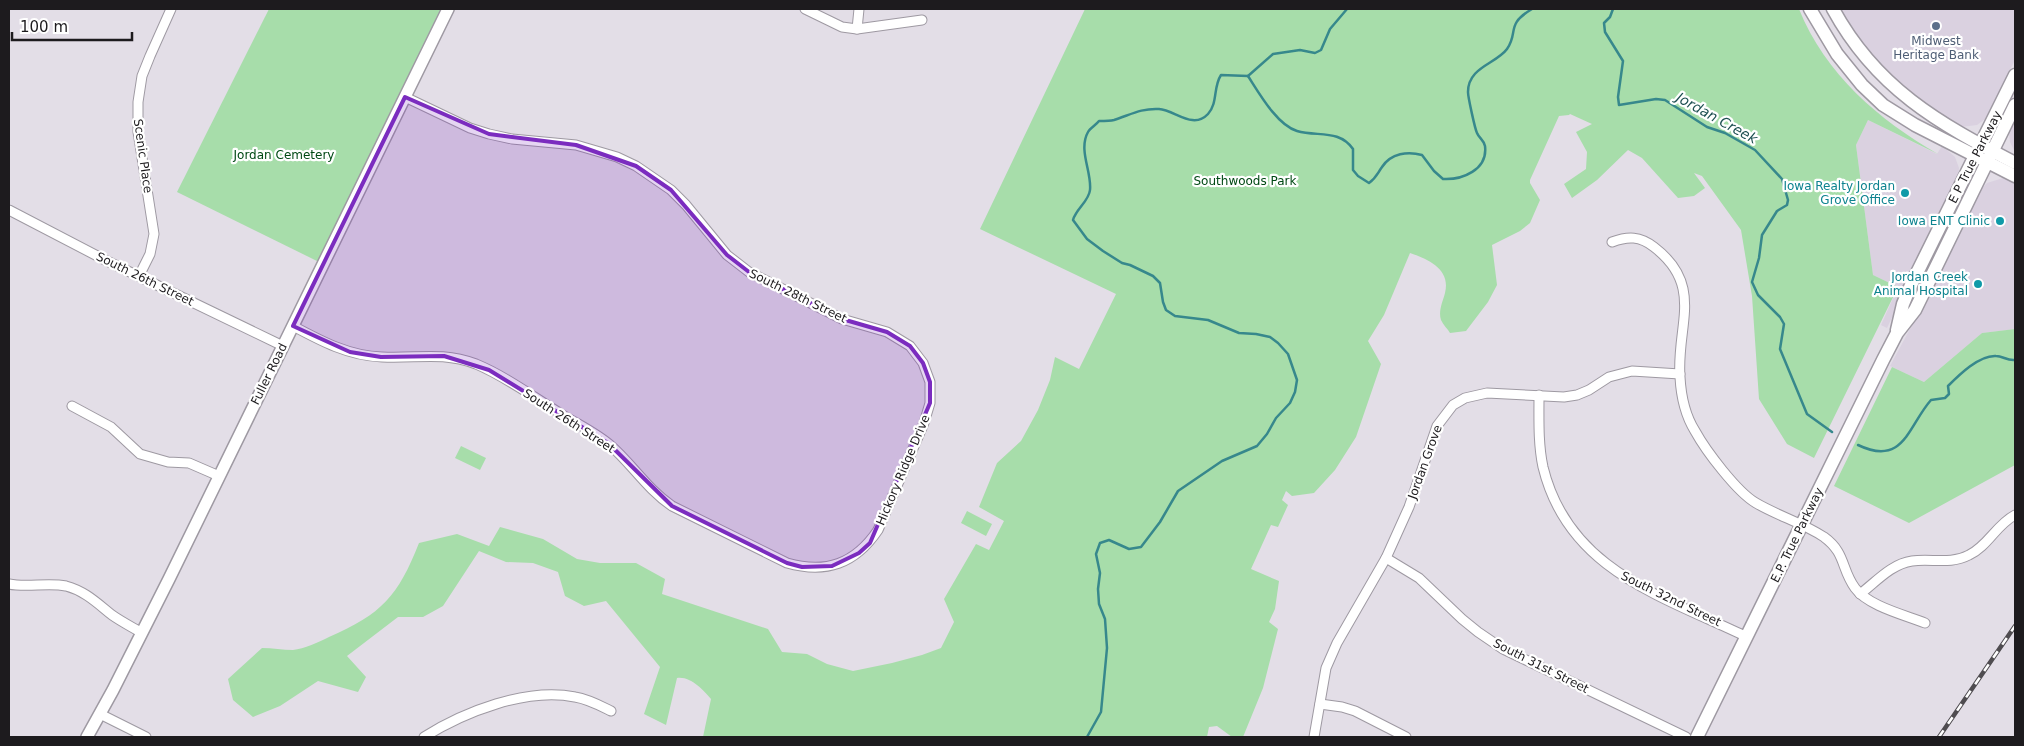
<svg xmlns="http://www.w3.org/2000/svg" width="2024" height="746" viewBox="0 0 2024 746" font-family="'DejaVu Sans',sans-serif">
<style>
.built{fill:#dad1e0}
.green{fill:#a7ddaa}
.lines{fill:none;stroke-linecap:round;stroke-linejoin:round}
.stream{stroke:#37888c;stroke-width:2.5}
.minor-casing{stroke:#9e99a2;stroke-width:11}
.tertiary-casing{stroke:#9e99a2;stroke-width:14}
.secondary-casing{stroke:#9e99a2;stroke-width:15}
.minor{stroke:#fff;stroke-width:9}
.tertiary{stroke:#fff;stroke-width:11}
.secondary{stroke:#fff;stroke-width:12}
.rail-casing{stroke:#4f4c50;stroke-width:4.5}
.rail{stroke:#fff;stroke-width:2.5;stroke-dasharray:8;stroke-linecap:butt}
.marked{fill:#7b2cbf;fill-opacity:0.2;stroke:#7b2cbf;stroke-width:4;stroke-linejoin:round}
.service-dot{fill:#5c6f8a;stroke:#fff;stroke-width:2}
.culture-dot{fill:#0f9aa8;stroke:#fff;stroke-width:2}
.labels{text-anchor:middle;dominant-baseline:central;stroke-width:4.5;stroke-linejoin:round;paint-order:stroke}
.service-label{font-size:12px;fill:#4e5e75;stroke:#fff}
.park-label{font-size:12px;fill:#014914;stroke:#fff}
.street-label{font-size:12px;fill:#1d1b1e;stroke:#fff}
.culture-label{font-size:12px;fill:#0d838f;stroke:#fff;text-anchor:end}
.water-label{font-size:14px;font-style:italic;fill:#1d4f51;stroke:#fff}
</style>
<rect width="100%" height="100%" fill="#e3dee7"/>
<g class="built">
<polygon points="1838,9 2015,9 2015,60 1985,119 1977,125 1961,127 1906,92 1871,58"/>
<polygon points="2015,115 2015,152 2010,142 2009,133"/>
<polygon points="1868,120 1937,154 1942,146 1955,157 1959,168 1958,179 1887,328 1881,325 1898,287 1873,275 1856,145"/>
<polygon points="2003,178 2015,182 2015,329 1982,333 1924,382 1890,366 1924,303 1977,194 1987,183"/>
</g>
<g class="green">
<polygon points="269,9 443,9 319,262 177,192"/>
<path d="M1085,9H1799C1825,74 1879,120 1938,154L1868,120L1856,145L1873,275L1898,287L1814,458L1787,444L1759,399L1752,296L1741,230L1702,176L1694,173L1705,188L1694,196L1678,198L1642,158L1628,150L1597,180L1572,198L1564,184L1586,169L1587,152L1576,132L1592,124L1570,114L1569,115L1559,116L1530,180V183L1540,200L1530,223L1520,231L1492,245L1497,285L1488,302L1466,331L1450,333C1448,329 1443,325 1441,320C1438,311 1443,301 1445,293C1451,269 1428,259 1410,253L1384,315L1368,341L1381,364L1356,437L1335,470L1314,493L1292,496L1286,491L1282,500L1288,505L1278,527L1271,525L1251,569L1279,581L1275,609L1269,622L1278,629L1263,688L1243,737H1232L1217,726L1209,727L1207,737H703L711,699C703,690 691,676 677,678L666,725L644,714L660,667L606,601L584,606L565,596L558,572L533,563L506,562L479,551L443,606L423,617H398L347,656L366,677L358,692L318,681L280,706L253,717L233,700L228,679L262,648C272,648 283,650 293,650C304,649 319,642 329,637C382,614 398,596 419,543L457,534L489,546L500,527L543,539L577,559L600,563H636L665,579L662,594L768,629L782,652L807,654L827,664L853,671L892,663L922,655L941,648L954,622L944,599L976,544L989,550L1004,521L979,507L997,463L1021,441L1038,410L1050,380L1055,357L1079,369L1116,294L980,229Z"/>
<polygon points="2015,329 2015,465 1909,523 1834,486 1892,367 1924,382 1982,333"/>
<polygon points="461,446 486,458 480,470 455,458"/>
<polygon points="967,511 992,524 986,536 961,523"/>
</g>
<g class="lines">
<g class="stream">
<polyline points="1613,9 1610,17 1604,23 1605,32 1623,61 1618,97 1619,105 1656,99 1665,100 1707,127 1725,133 1755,150 1782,179 1788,200 1787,205 1777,211 1762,235 1759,258 1752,282 1758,295 1780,317 1784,324 1780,349 1807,414 1832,432"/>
<path d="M1248,76C1259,93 1277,125 1297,131C1318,137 1339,129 1353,149V170L1358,176L1369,183C1376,178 1377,174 1382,167C1391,153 1408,151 1422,155L1434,171L1443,179C1462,180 1488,170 1485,146C1484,140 1479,138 1477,133C1475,129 1468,97 1468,92C1468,67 1496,64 1507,49C1519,32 1505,25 1532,9"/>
<polyline points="1248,76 1273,54 1300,50 1315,53 1321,50 1330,29 1347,9"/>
<path d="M1858,445C1904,467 1908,426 1931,400L1945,398L1949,394L1948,386C1959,375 1979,355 1996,356C2003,356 2007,361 2015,360"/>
<path d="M1087,737L1101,712L1107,648L1105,619L1099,604L1098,589L1100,573L1096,554L1100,543L1109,540L1129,549L1141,547L1160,522L1178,491L1222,461L1257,446L1267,434L1276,418L1290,403L1295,392L1297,380L1288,354L1278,343L1270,337L1256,334L1239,333L1208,320L1175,316L1166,310L1163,302L1160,283L1153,276L1130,265L1122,263L1103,251L1087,239L1073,220C1076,209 1089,201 1090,190C1092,172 1078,150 1088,132C1090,128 1096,125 1099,121C1104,121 1110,121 1114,120C1130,115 1141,108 1159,109C1175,110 1193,130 1208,114C1218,103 1213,87 1221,75L1248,76"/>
</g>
<g class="minor-casing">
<g id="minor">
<polyline points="805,9 842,27 857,29 922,20"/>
<polyline points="857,29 859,9"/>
<polyline points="9,210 107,261 283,346"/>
<path d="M1612,242C1628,236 1640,236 1654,247C1705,286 1676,326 1680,377C1681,396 1685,415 1695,431C1706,451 1737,492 1756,503C1778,516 1803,523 1824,537C1846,553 1841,569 1855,588C1868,606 1905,615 1925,623"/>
<polyline points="139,276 150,254 154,234 138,132 138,102 142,76 150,56 171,9"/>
<path d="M293,326C321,341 349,356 382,357C417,359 440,351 476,364C505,376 532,396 558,412C575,423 595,432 610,445C632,464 647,489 672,506L787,563C826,574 855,564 878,530L924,423L930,403V382L923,363L910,346L887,332L842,319L749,272L727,255L686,205L671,190L636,166L617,157L576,145L512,139L489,134L470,128L405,97"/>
<path d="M1539,395C1539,419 1538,444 1543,467C1568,570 1662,596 1747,637"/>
<polyline points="72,406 111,427 140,454 168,462 189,463 219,476"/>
<polyline points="1386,558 1419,578 1462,619 1478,632 1503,649 1686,737"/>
<path d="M9,584C28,588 47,582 66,586C85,591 97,603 112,615C122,622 132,627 142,633"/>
<path d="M1860,594C1876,582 1891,564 1912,561C1931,558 1950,565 1969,555C1988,546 1996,525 2015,515"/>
<polyline points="1320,704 1342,707 1355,711 1406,737"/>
<polyline points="100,714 146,737"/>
<path d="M424,737C464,712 527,687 575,697C588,699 599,705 611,711"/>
<polyline points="1314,737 1326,668 1337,643 1386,558 1409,507 1437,426 1453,405 1465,398 1487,393 1564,397 1577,395 1589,390 1609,377 1632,371 1680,374"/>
</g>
</g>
<g class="tertiary-casing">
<polyline id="tertiary" points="87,737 113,690 169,579 448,9"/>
</g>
<g class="secondary-casing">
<g id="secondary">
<polyline points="1810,9 1837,54 1862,85 1883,105 1915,125 2015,176"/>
<path d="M1833,9C1876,88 1938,123 2015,163"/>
<polyline points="1897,330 1903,304 1911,285 2015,75"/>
<polyline points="1697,737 1883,360 1897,333 1915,310 2015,105"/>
</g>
</g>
<use href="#minor" class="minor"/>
<use href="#tertiary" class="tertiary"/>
<use href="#secondary" class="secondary"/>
<g class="rail-casing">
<polyline id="rail" points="1939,737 2015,626"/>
</g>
<use href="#rail" class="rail"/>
</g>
<path class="marked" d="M405,97L489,134L576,145L636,166L671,190L727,255L749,272L842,319L887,332L910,346L923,363L930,382V403L870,543L859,553L832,566L802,567L787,563L672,506L608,443L489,370L444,356L381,357L350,352L293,326Z"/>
<circle class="service-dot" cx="1936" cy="26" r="5"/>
<g class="culture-dot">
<circle cx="1905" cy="193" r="5"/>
<circle cx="2000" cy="221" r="5"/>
<circle cx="1978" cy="284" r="5"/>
</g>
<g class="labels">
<g class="service-label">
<text x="1936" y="41">Midwest<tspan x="1936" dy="14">Heritage Bank</tspan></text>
</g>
<g class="park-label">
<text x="284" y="155">Jordan Cemetery</text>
<text x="1245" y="181">Southwoods Park</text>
</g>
<g class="street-label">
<text transform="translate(143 156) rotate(82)">Scenic Place</text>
<text transform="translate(1975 157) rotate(-63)">E P True Parkway</text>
<text transform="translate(145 279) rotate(26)">South 26th Street</text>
<text transform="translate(798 296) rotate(26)">South 28th Street</text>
<text transform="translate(269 374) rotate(-64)">Fuller Road</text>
<text transform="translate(569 421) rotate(33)">South 26th Street</text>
<text transform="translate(1425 462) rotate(-70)">Jordan Grove</text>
<text transform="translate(903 470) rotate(-67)">Hickory Ridge Drive</text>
<text transform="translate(1797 535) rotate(-64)">E.P. True Parkway</text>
<text transform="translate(1671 599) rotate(26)">South 32nd Street</text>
<text transform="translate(1541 666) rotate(27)">South 31st Street</text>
</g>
<g class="culture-label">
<text x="1895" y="186">Iowa Realty Jordan<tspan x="1895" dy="14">Grove Office</tspan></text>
<text x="1990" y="221">Iowa ENT Clinic</text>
<text x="1968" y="277">Jordan Creek<tspan x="1968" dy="14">Animal Hospital</tspan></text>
</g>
<g class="water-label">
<text transform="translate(1717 118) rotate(29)">Jordan Creek</text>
</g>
</g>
<rect width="2024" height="746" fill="none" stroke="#1d1b1e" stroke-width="20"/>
<path d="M12 32v8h120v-8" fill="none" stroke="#1d1b1e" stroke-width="2.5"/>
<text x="20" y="32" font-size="15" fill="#1d1b1e" stroke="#ffffff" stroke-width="4" paint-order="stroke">100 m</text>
</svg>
